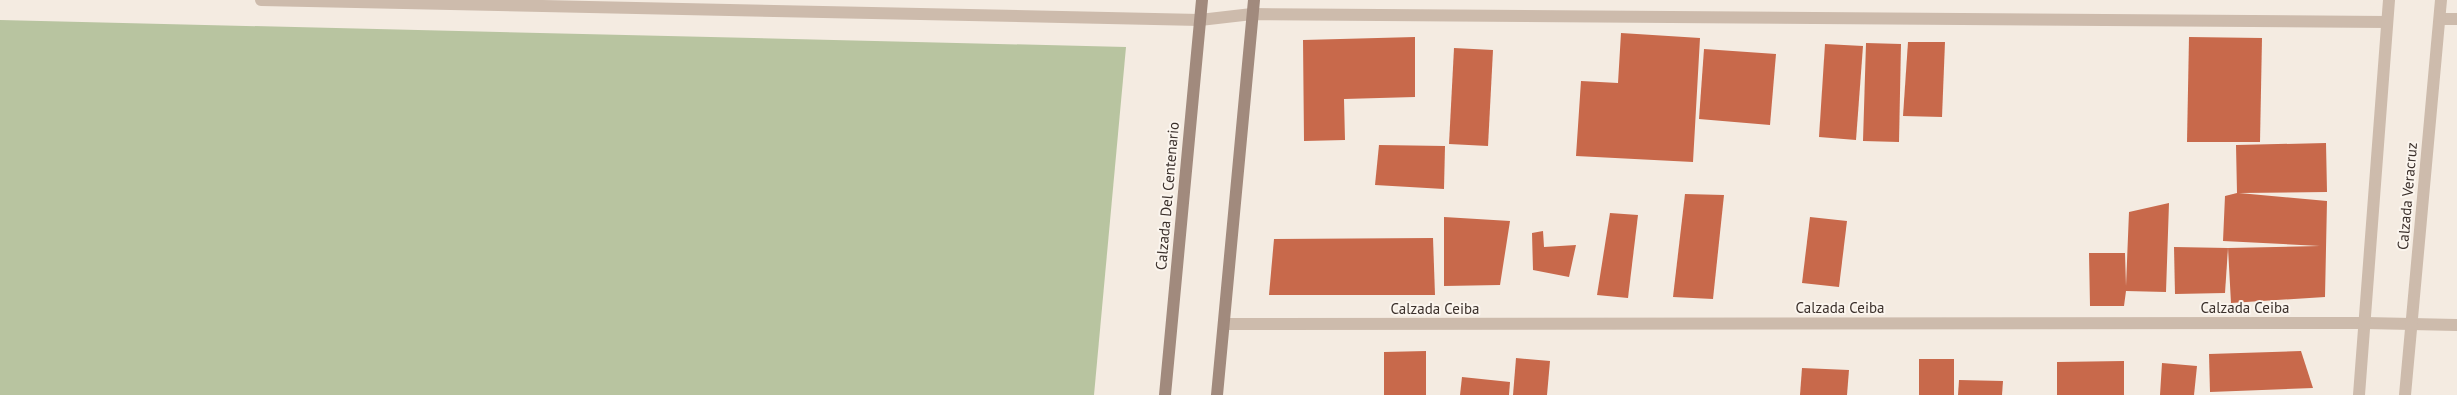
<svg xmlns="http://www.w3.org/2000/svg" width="2457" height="395" viewBox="0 0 2457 395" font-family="'PT Sans',sans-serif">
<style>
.green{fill:#b8c4a0}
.building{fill:#c8694b}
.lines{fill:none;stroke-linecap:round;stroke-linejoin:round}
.minor{stroke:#cdbbac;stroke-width:12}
.tertiary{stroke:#cdbbac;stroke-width:12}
.secondary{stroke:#a18a7d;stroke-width:12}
.labels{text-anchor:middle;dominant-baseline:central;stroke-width:4;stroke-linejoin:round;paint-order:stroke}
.street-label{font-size:15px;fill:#3b302b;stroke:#fbf5ee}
</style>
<rect width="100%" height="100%" fill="#f4ebe1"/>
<polygon class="green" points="0,20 1126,47 1094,395 0,395"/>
<g class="building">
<polygon points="1621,33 1700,38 1693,162 1576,156 1581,81 1618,83"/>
<polygon points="1415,37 1415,97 1344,99 1345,140 1304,141 1303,40"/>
<polygon points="2189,37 2262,38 2260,142 2187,142"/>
<polygon points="1908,42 1945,42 1942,117 1903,116"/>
<polygon points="1866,43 1901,44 1899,142 1863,141"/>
<polygon points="1825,44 1863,46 1856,140 1819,137"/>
<polygon points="1454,48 1493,50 1488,146 1449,144"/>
<polygon points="1704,49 1776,54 1770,125 1699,119"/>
<polygon points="2326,143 2327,192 2239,193 2327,201 2325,297 2231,303 2228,248 2320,246 2223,241 2225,196 2237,193 2236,145"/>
<polygon points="1379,145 1445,146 1444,189 1375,185"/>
<polygon points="1685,194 1724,195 1713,299 1673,297"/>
<polygon points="2169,203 2166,292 2126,291 2124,306 2090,306 2089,253 2125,253 2126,286 2129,212"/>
<polygon points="1610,213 1638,215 1628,298 1597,295"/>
<polygon points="1444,217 1510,221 1500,285 1444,286"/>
<polygon points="1810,217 1847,221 1839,287 1802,283"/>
<polygon points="1543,231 1544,247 1576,245 1569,277 1533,270 1532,233"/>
<polygon points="1433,238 1435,295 1269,295 1274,239"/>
<polygon points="2174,247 2228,248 2225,293 2175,294"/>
<polygon points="1426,351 1426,395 1384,395 1384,352"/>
<polygon points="2301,351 2313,388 2210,392 2209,354"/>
<polygon points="1516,358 1550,361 1547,395 1513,395"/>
<rect x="1919" y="359" width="35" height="36"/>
<polygon points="2124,361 2124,395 2057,395 2057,362"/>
<polygon points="2162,363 2197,366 2194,395 2160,395"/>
<polygon points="1802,368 1849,370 1847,395 1800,395"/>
<polygon points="1462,377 1510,382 1509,395 1460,395"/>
<polygon points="1959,380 2003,381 2002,395 1958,395"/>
</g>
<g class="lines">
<g class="minor">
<polyline points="261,0 1200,20 1252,14 2387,22"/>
<polyline points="2440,19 2457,19"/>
<polyline points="1224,324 2366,323 2457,325"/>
</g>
<g class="tertiary">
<polyline points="2359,395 2389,0"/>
<polyline points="2405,395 2441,0"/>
</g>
<g class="secondary">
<polyline points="1165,395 1202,0"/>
<polyline points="1217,395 1254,0"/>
</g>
</g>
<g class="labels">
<g class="street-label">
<text transform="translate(1167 196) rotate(-85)">Calzada Del Centenario</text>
<text transform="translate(2407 196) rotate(-85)">Calzada Veracruz</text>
<text x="1840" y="307">Calzada Ceiba</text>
<text x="2245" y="307">Calzada Ceiba</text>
<text x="1435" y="308">Calzada Ceiba</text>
</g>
</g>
</svg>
